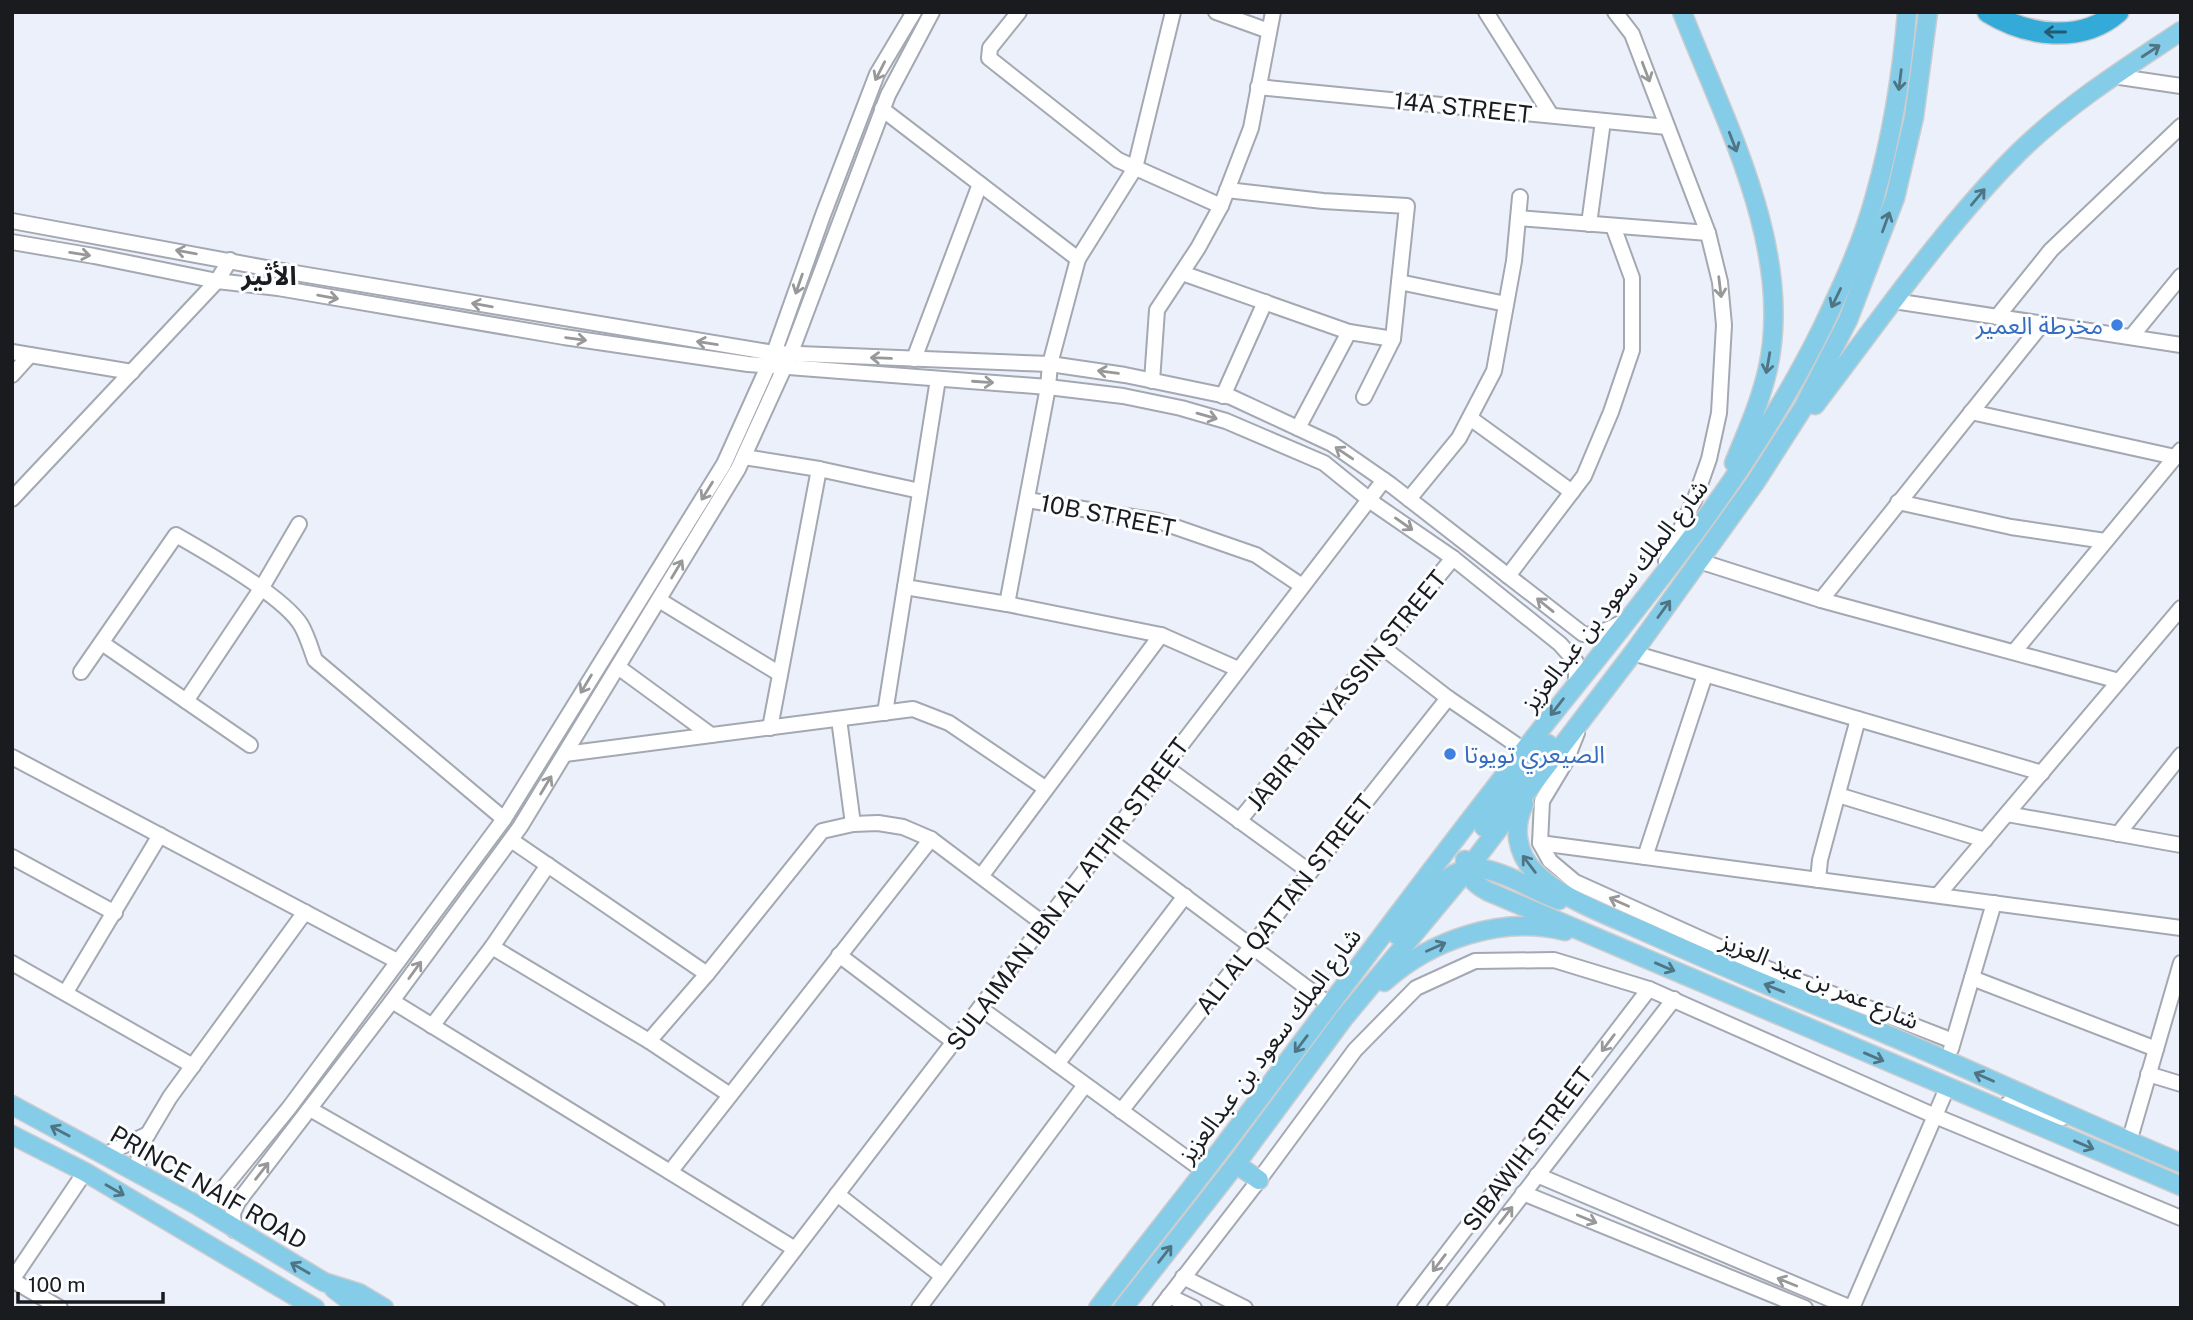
<svg xmlns="http://www.w3.org/2000/svg" width="2193" height="1320" viewBox="0 0 2193 1320" font-family="'Public Sans','Noto Sans Arabic',sans-serif">
<style>
.lines{fill:none;stroke-linecap:round;stroke-linejoin:round}
.minor-casing{stroke:#a3a8b1;stroke-width:18}
.major-casing{stroke:#cccdce;stroke-width:21}
.highway-casing{stroke:#cccdce;stroke-width:24}
.minor{stroke:#fff;stroke-width:14}
.major{stroke:#85cce8;stroke-width:18}
.highway{stroke:#33aad8;stroke-width:21}
.oneway{stroke:#255b72}
.oneway2{stroke:#4f7483}
.oneway3{stroke:#98989a}
.shop-dot{fill:#3f7fe0;stroke:#fcfdff;stroke-width:2.5}
.labels{text-anchor:middle;dominant-baseline:central;stroke-width:6;stroke-linejoin:round;paint-order:stroke}
.street-label{font-size:24px;fill:#191b1e;stroke:#fcfdff}
.shop-label{font-size:24px;fill:#366cbe;stroke:#fcfdff;text-anchor:end}
.neighbourhood-label{font-size:26px;font-weight:bold;fill:#191b1e;stroke:#fcfdff}
</style>
<rect width="100%" height="100%" fill="#ebf0fa"/>
<g class="lines">
<g class="minor-casing">
<g id="minor">
<polyline points="1019,12 990,48 989,58 1118,160 1221,206"/>
<polyline points="1216,12 1269,31"/>
<polyline points="1486,12 1551,115"/>
<polyline points="1615,12 1632,34 1708,233 1720,282 1724,325 1719,413 1709,459 1696,496 1666,561"/>
<polyline points="2113,76 2181,86"/>
<polyline points="1258,87 1667,127"/>
<polyline points="882,109 1078,259"/>
<polyline points="1227,190 1323,201 1407,206 1393,339 1364,397"/>
<polyline points="1518,218 1708,233"/>
<path d="M12,221L277,270L774,353L1050,364L1125,375L1231,397L1332,444L1391,485L1583,634C1597,637 1612,627 1625,621"/>
<polyline points="1589,224 1603,121"/>
<polyline points="12,242 94,256 217,281 278,288 564,337 748,364 1048,387 1123,396 1181,408 1226,421 1324,463 1376,505 1453,558 1560,644 1576,662 1576,683"/>
<polyline points="1182,273 1349,332 1393,339"/>
<polyline points="1399,282 1506,304"/>
<polyline points="1894,301 2181,345"/>
<polyline points="1997,317 2051,250 2181,126"/>
<polyline points="2131,337 2181,276"/>
<polyline points="12,352 132,372"/>
<polyline points="914,359 980,184"/>
<polyline points="12,375 30,355"/>
<polyline points="1152,381 1157,310 1198,248 1221,206 1251,128 1273,12"/>
<polyline points="1223,396 1265,302"/>
<polyline points="1971,412 2175,457"/>
<polyline points="1470,418 1572,492"/>
<polyline points="1298,428 1349,332"/>
<polyline points="744,457 819,469 920,491"/>
<polyline points="12,499 217,281 230,260"/>
<polyline points="1409,499 1459,438 1494,371 1514,261 1520,197"/>
<polyline points="1027,500 1158,521 1256,555 1302,586"/>
<polyline points="1898,502 2011,527 2105,541"/>
<polyline points="1699,561 1821,600 2119,681"/>
<polyline points="1508,576 1584,476 1611,412 1632,350 1632,278 1613,226"/>
<polyline points="905,587 1007,604 1161,635 1238,669"/>
<polyline points="659,600 780,674"/>
<polyline points="1821,600 2042,324"/>
<polyline points="1007,604 1048,387 1050,364 1078,259 1135,168 1173,12"/>
<polyline points="102,643 250,745"/>
<polyline points="1382,647 1448,698 1524,750"/>
<polyline points="2014,652 2181,450"/>
<polyline points="1633,653 2042,773"/>
<polyline points="618,667 711,735"/>
<path d="M81,672L176,535C206,552 284,597 301,625C307,635 311,649 315,660L504,819"/>
<polyline points="186,701 261,589 299,524"/>
<polyline points="885,713 938,379"/>
<polyline points="839,719 853,824"/>
<polyline points="770,728 819,469"/>
<polyline points="1577,733 1566,761 1542,801 1540,843 1550,861 1575,882 1768,969 1953,1041"/>
<polyline points="565,754 913,709 949,723 1045,788"/>
<polyline points="12,757 397,961"/>
<polyline points="1164,766 1310,872"/>
<polyline points="1838,795 1985,840"/>
<polyline points="2007,814 2181,845"/>
<polyline points="1239,821 1453,558"/>
<polyline points="2118,834 2181,755"/>
<polyline points="1108,839 1330,1005"/>
<polyline points="511,840 707,974"/>
<polyline points="1540,843 2181,928"/>
<polyline points="12,857 115,913"/>
<polyline points="1645,857 1705,675"/>
<polyline points="982,875 1161,635"/>
<polyline points="1818,880 1820,860 1858,719"/>
<polyline points="1938,895 2181,608"/>
<polyline points="492,947 649,1041 730,1095"/>
<polyline points="839,955 954,1042"/>
<polyline points="12,963 193,1066"/>
<polyline points="1972,978 2156,1049"/>
<polyline points="66,992 160,835"/>
<polyline points="392,1001 795,1249"/>
<polyline points="980,1008 1204,1171"/>
<polyline points="432,1026 492,947 548,865"/>
<polyline points="649,1041 707,974 822,831 853,824 878,823 903,827 931,839 1044,924"/>
<polyline points="1951,1049 1994,903"/>
<polyline points="1057,1064 1185,896"/>
<polyline points="2148,1074 2181,1084"/>
<polyline points="310,1109 657,1308"/>
<path d="M2001,1110C2003,1108 2007,1104 2010,1102C2017,1099 2052,1115 2062,1118"/>
<polyline points="1121,1111 1448,698"/>
<polyline points="2129,1142 2181,963"/>
<polyline points="104,1155 148,1134"/>
<polyline points="670,1172 931,839"/>
<polyline points="138,1174 139,1149 170,1097 305,912"/>
<polyline points="1537,1175 1851,1308"/>
<polyline points="1523,1193 1805,1308"/>
<polyline points="837,1194 942,1276"/>
<polyline points="195,1204 208,1201 222,1190 289,1108 504,819 724,464 774,353 823,215 877,74 914,12"/>
<polyline points="234,1230 233,1213 238,1202 392,1001 520,827 738,469 790,355 888,95 932,12"/>
<polyline points="1183,1277 1245,1308"/>
<polyline points="12,1280 85,1172"/>
<polyline points="12,1280 60,1308"/>
<polyline points="1169,1296 1194,1308"/>
<polyline points="750,1308 1384,480"/>
<polyline points="919,1308 1085,1085"/>
<polyline points="1160,1308 1259,1180 1355,1050 1416,988 1475,961 1554,960 1649,989 1935,1116 2181,1218"/>
<polyline points="1405,1308 1649,989"/>
<polyline points="1435,1308 1674,999"/>
<polyline points="1852,1308 1947,1088"/>
</g>
</g>
<g class="major-casing">
<g id="major">
<path d="M1682,12C1724,120 1794,249 1768,368C1761,400 1747,432 1734,463"/>
<path d="M1815,405C1880,320 1943,228 2019,152C2067,105 2125,68 2181,31"/>
<path d="M1524,804C1513,827 1516,853 1535,872C1560,898 1608,915 1641,930C1710,961 1780,991 1850,1019C1962,1065 2070,1117 2181,1163"/>
<polyline points="1484,827 1548,744"/>
<path d="M1465,860C1466,875 1473,883 1487,891L2181,1186"/>
<path d="M1397,935C1418,910 1446,861 1484,869C1510,874 1534,891 1559,900"/>
<path d="M1384,982C1431,940 1501,915 1565,931"/>
<polyline points="12,1105 195,1204 324,1282 359,1293 384,1308"/>
<polyline points="12,1135 85,1172 315,1308"/>
<polyline points="1236,1164 1259,1180"/>
<polyline points="334,1289 359,1308"/>
<path d="M1098,1308C1139,1254 1181,1202 1222,1148C1312,1030 1399,911 1490,794C1607,641 1738,500 1823,326C1843,284 1863,241 1875,196C1892,136 1902,74 1907,12"/>
<polyline points="1123,1308 1236,1164 1344,1018 1467,870 1633,653 1755,483 1803,408 1848,320 1895,198 1914,117 1928,12"/>
</g>
</g>
<g class="highway-casing">
<path id="highway" d="M1988,12C2027,36 2081,44 2118,12"/>
</g>
<use href="#minor" class="minor"/>
<use href="#major" class="major"/>
<use href="#highway" class="highway"/>
</g>
<defs><path id="oneway-shaft" d="M-6 0H5M1.5-3L5.5 0L1.5 3" fill="none" stroke-width="1.6" stroke-linecap="round" stroke-linejoin="round" transform="scale(1.75)"/></defs>
<use class="oneway" href="#oneway-shaft" transform="translate(2055 32) rotate(180)"/>
<g class="oneway2">
<use href="#oneway-shaft" transform="translate(2151 51) rotate(-33)"/>
<use href="#oneway-shaft" transform="translate(1900 80) rotate(97)"/>
<use href="#oneway-shaft" transform="translate(1733 142) rotate(69)"/>
<use href="#oneway-shaft" transform="translate(1978 197) rotate(-50)"/>
<use href="#oneway-shaft" transform="translate(1886 222) rotate(-70)"/>
<use href="#oneway-shaft" transform="translate(1836 298) rotate(116)"/>
<use href="#oneway-shaft" transform="translate(1768 363) rotate(100)"/>
<use href="#oneway-shaft" transform="translate(1664 609) rotate(-54)"/>
<use href="#oneway-shaft" transform="translate(1557 707) rotate(128)"/>
<use href="#oneway-shaft" transform="translate(1529 864) rotate(-127)"/>
<use href="#oneway-shaft" transform="translate(1436 947) rotate(-24)"/>
<use href="#oneway-shaft" transform="translate(1665 967) rotate(23)"/>
<use href="#oneway-shaft" transform="translate(1774 988) rotate(-158)"/>
<use href="#oneway-shaft" transform="translate(1301 1044) rotate(127)"/>
<use href="#oneway-shaft" transform="translate(1874 1057) rotate(23)"/>
<use href="#oneway-shaft" transform="translate(1984 1077) rotate(-156)"/>
<use href="#oneway-shaft" transform="translate(60 1131) rotate(-152)"/>
<use href="#oneway-shaft" transform="translate(2084 1145) rotate(23)"/>
<use href="#oneway-shaft" transform="translate(115 1190) rotate(30)"/>
<use href="#oneway-shaft" transform="translate(1165 1254) rotate(-52)"/>
<use href="#oneway-shaft" transform="translate(300 1268) rotate(-150)"/>
</g>
<g class="oneway3">
<use href="#oneway-shaft" transform="translate(880 71) rotate(117)"/>
<use href="#oneway-shaft" transform="translate(1646 72) rotate(69)"/>
<use href="#oneway-shaft" transform="translate(186 252) rotate(-170)"/>
<use href="#oneway-shaft" transform="translate(80 254) rotate(9)"/>
<use href="#oneway-shaft" transform="translate(799 284) rotate(109)"/>
<use href="#oneway-shaft" transform="translate(1720 287) rotate(83)"/>
<use href="#oneway-shaft" transform="translate(328 297) rotate(10)"/>
<use href="#oneway-shaft" transform="translate(482 305) rotate(-170)"/>
<use href="#oneway-shaft" transform="translate(576 339) rotate(8)"/>
<use href="#oneway-shaft" transform="translate(707 343) rotate(-171)"/>
<use href="#oneway-shaft" transform="translate(881 358) rotate(-178)"/>
<use href="#oneway-shaft" transform="translate(1108 372) rotate(-172)"/>
<use href="#oneway-shaft" transform="translate(983 382) rotate(4)"/>
<use href="#oneway-shaft" transform="translate(1207 416) rotate(16)"/>
<use href="#oneway-shaft" transform="translate(1344 453) rotate(-146)"/>
<use href="#oneway-shaft" transform="translate(707 491) rotate(122)"/>
<use href="#oneway-shaft" transform="translate(1404 524) rotate(35)"/>
<use href="#oneway-shaft" transform="translate(677 569) rotate(-59)"/>
<use href="#oneway-shaft" transform="translate(1545 605) rotate(-141)"/>
<use href="#oneway-shaft" transform="translate(586 684) rotate(121)"/>
<use href="#oneway-shaft" transform="translate(546 785) rotate(-59)"/>
<use href="#oneway-shaft" transform="translate(1619 902) rotate(-156)"/>
<use href="#oneway-shaft" transform="translate(415 970) rotate(-54)"/>
<use href="#oneway-shaft" transform="translate(1608 1043) rotate(127)"/>
<use href="#oneway-shaft" transform="translate(262 1171) rotate(-52)"/>
<use href="#oneway-shaft" transform="translate(1506 1215) rotate(-52)"/>
<use href="#oneway-shaft" transform="translate(1587 1219) rotate(22)"/>
<use href="#oneway-shaft" transform="translate(1439 1263) rotate(127)"/>
<use href="#oneway-shaft" transform="translate(1787 1282) rotate(-158)"/>
</g>
<g class="shop-dot">
<circle cx="2117" cy="325" r="7"/>
<circle cx="1450" cy="754" r="7"/>
</g>
<g class="labels">
<g class="street-label">
<text transform="translate(1463 107) rotate(6)">14A STREET</text>
<text transform="translate(1108 515) rotate(11)">10B STREET</text>
<text transform="translate(1614 595) rotate(-52)">شارع الملك سعود بن عبدالعزيز</text>
<text transform="translate(1346 690) rotate(-51)">JABIR IBN YASSIN STREET</text>
<text transform="translate(1067 894) rotate(-53)">SULAIMAN IBN AL ATHIR STREET</text>
<text transform="translate(1284 904) rotate(-52)">ALI AL QATTAN STREET</text>
<text transform="translate(1820 980) rotate(23)">شارع عمر بن عبد العزيز</text>
<text transform="translate(1269 1045) rotate(-53)">شارع الملك سعود بن عبدالعزيز</text>
<text transform="translate(1527 1149) rotate(-53)">SIBAWIH STREET</text>
<text transform="translate(209 1187) rotate(30)">PRINCE NAIF ROAD</text>
</g>
<g class="shop-label">
<text x="2103" y="325">مخرطة العمير</text>
<text x="1464" y="754" text-anchor="start">الصيعري تويوتا</text>
</g>
<g class="neighbourhood-label">
<text x="269" y="275">الأثير</text>
</g>
</g>
<rect width="2193" height="1320" fill="none" stroke="#191b1e" stroke-width="28"/>
<path d="M18 1292v10h145v-10" fill="none" stroke="#191b1e" stroke-width="3.5"/>
<text x="28" y="1292" font-size="21" fill="#191b1e" stroke="#fcfdff" stroke-width="5" paint-order="stroke">100 m</text>
</svg>
